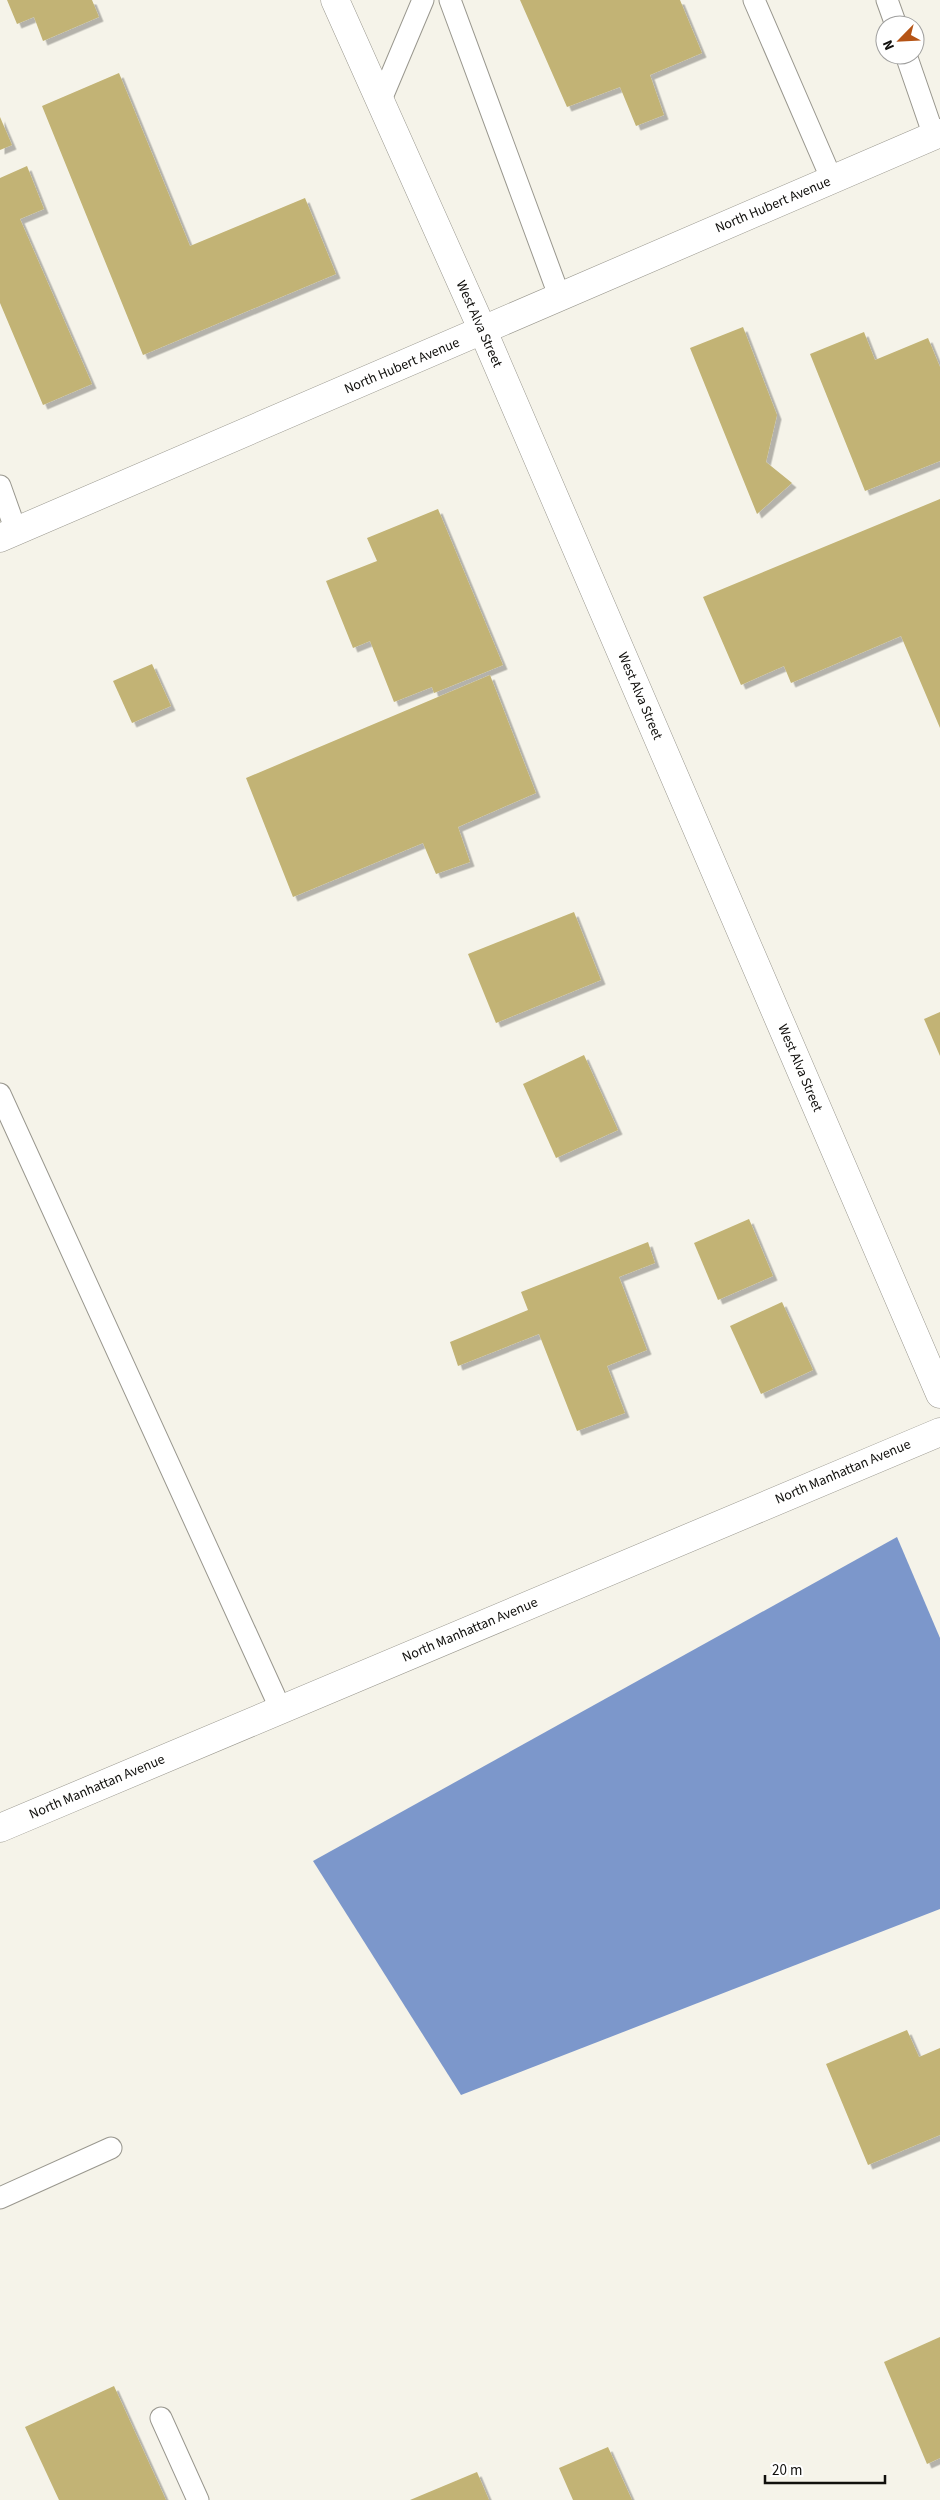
<svg xmlns="http://www.w3.org/2000/svg" width="940" height="2500" viewBox="0 0 940 2500" font-family="'Source Sans 3',sans-serif">
<style>
.water{fill:#7c97cb}
.building{fill:#c2b374;filter:url(#shadow)}
.lines{fill:none;stroke-linecap:round;stroke-linejoin:round}
.service-casing{stroke:#99978e;stroke-width:23}
.minor-casing{stroke:#99978e;stroke-width:29}
.service{stroke:#fff;stroke-width:21}
.minor{stroke:#fff;stroke-width:28}
.labels{text-anchor:middle;dominant-baseline:central;stroke-width:4;stroke-linejoin:round;paint-order:stroke}
.street-label{font-size:14px;fill:#100f0c;stroke:#fff}
</style>
<defs>
<filter id="shadow"><feDropShadow dx="4.5" dy="4.5" stdDeviation="0" flood-color="#0004"/></filter>
</defs>
<rect width="100%" height="100%" fill="#f5f3e9"/>
<polygon class="water" points="897,1537 940,1638 940,1909 461,2095 313,1861"/>
<g class="building">
<polygon points="7,0 92,0 99,17 43,41 34,17 17,24"/>
<polygon points="520,0 680,0 702,53 650,75 664,115 636,126 620,87 567,107"/>
<polygon points="119,73 190,246 305,198 336,274 143,355 42,106"/>
<polygon points="0,117 12,145 0,150"/>
<polygon points="27,166 44,209 20,219 92,384 43,405 0,303 0,178"/>
<polygon points="743,327 777,415 766,462 792,483 757,514 690,348"/>
<polygon points="864,332 875,360 928,338 940,367 940,461 865,491 810,354"/>
<polygon points="940,499 940,728 901,636 791,683 784,666 741,685 703,597"/>
<polygon points="438,509 503,665 434,693 432,687 394,702 370,641 353,648 326,581 377,561 367,538"/>
<polygon points="152,664 171,706 132,723 113,681"/>
<polygon points="490,675 536,793 458,827 470,862 436,874 423,843 293,897 246,778"/>
<polygon points="574,912 601,980 496,1023 468,954"/>
<polygon points="940,1012 940,1056 924,1019"/>
<polygon points="584,1055 618,1130 556,1158 523,1084"/>
<polygon points="749,1219 773,1276 718,1300 694,1243"/>
<polygon points="648,1242 655,1263 619,1277 647,1350 607,1366 625,1413 577,1431 539,1334 458,1366 450,1342 528,1310 521,1292"/>
<polygon points="782,1302 813,1370 761,1394 730,1326"/>
<polygon points="907,2030 919,2057 940,2048 940,2135 868,2165 826,2064"/>
<polygon points="940,2337 940,2458 927,2464 884,2362"/>
<polygon points="114,2386 166,2500 59,2500 25,2427"/>
<polygon points="608,2447 632,2500 573,2500 559,2468"/>
<polygon points="477,2472 489,2500 410,2500"/>
</g>
<g class="lines">
<g class="service-casing">
<g id="service">
<polyline points="450,0 560,298"/>
<polyline points="754,0 832,180"/>
<polyline points="887,0 896,25"/>
<polyline points="906,55 934,136"/>
<polyline points="380,102 423,0"/>
<polyline points="0,486 16,531"/>
<polyline points="0,1094 281,1710"/>
<polyline points="0,2198 111,2148"/>
<polyline points="161,2418 198,2500"/>
</g>
</g>
<g class="minor-casing">
<g id="minor">
<polyline points="335,0 483,331 940,1394"/>
<polyline points="0,538 940,133"/>
<polyline points="0,1828 940,1432"/>
</g>
</g>
<use href="#service" class="service"/>
<use href="#minor" class="minor"/>
</g>
<g class="labels">
<g class="street-label">
<text transform="translate(773 205) rotate(-23)">North Hubert Avenue</text>
<text transform="translate(479 324) rotate(66)">West Alva Street</text>
<text transform="translate(402 366) rotate(-23)">North Hubert Avenue</text>
<text transform="translate(640 696) rotate(67)">West Alva Street</text>
<text transform="translate(800 1068) rotate(67)">West Alva Street</text>
<text transform="translate(843 1472) rotate(-23)">North Manhattan Avenue</text>
<text transform="translate(470 1630) rotate(-23)">North Manhattan Avenue</text>
<text transform="translate(97 1787) rotate(-23)">North Manhattan Avenue</text>
</g>
</g>
<g transform="translate(900 40) rotate(246)"><circle r="24" fill="#ffffff" stroke="#9f9f9e"/>
<path d="M0-4L9 19L0 12L-9 19Z" fill="#b55415"/>
<text y="-8" font-size="14" font-weight="bold" text-anchor="middle" fill="#100f0c">N</text>
</g>
<path d="M765 2475v8h120v-8" fill="none" stroke="#100f0c" stroke-width="2.5"/>
<text x="772" y="2475" font-size="15" fill="#100f0c" stroke="#ffffff" stroke-width="4" paint-order="stroke">20 m</text>
</svg>
